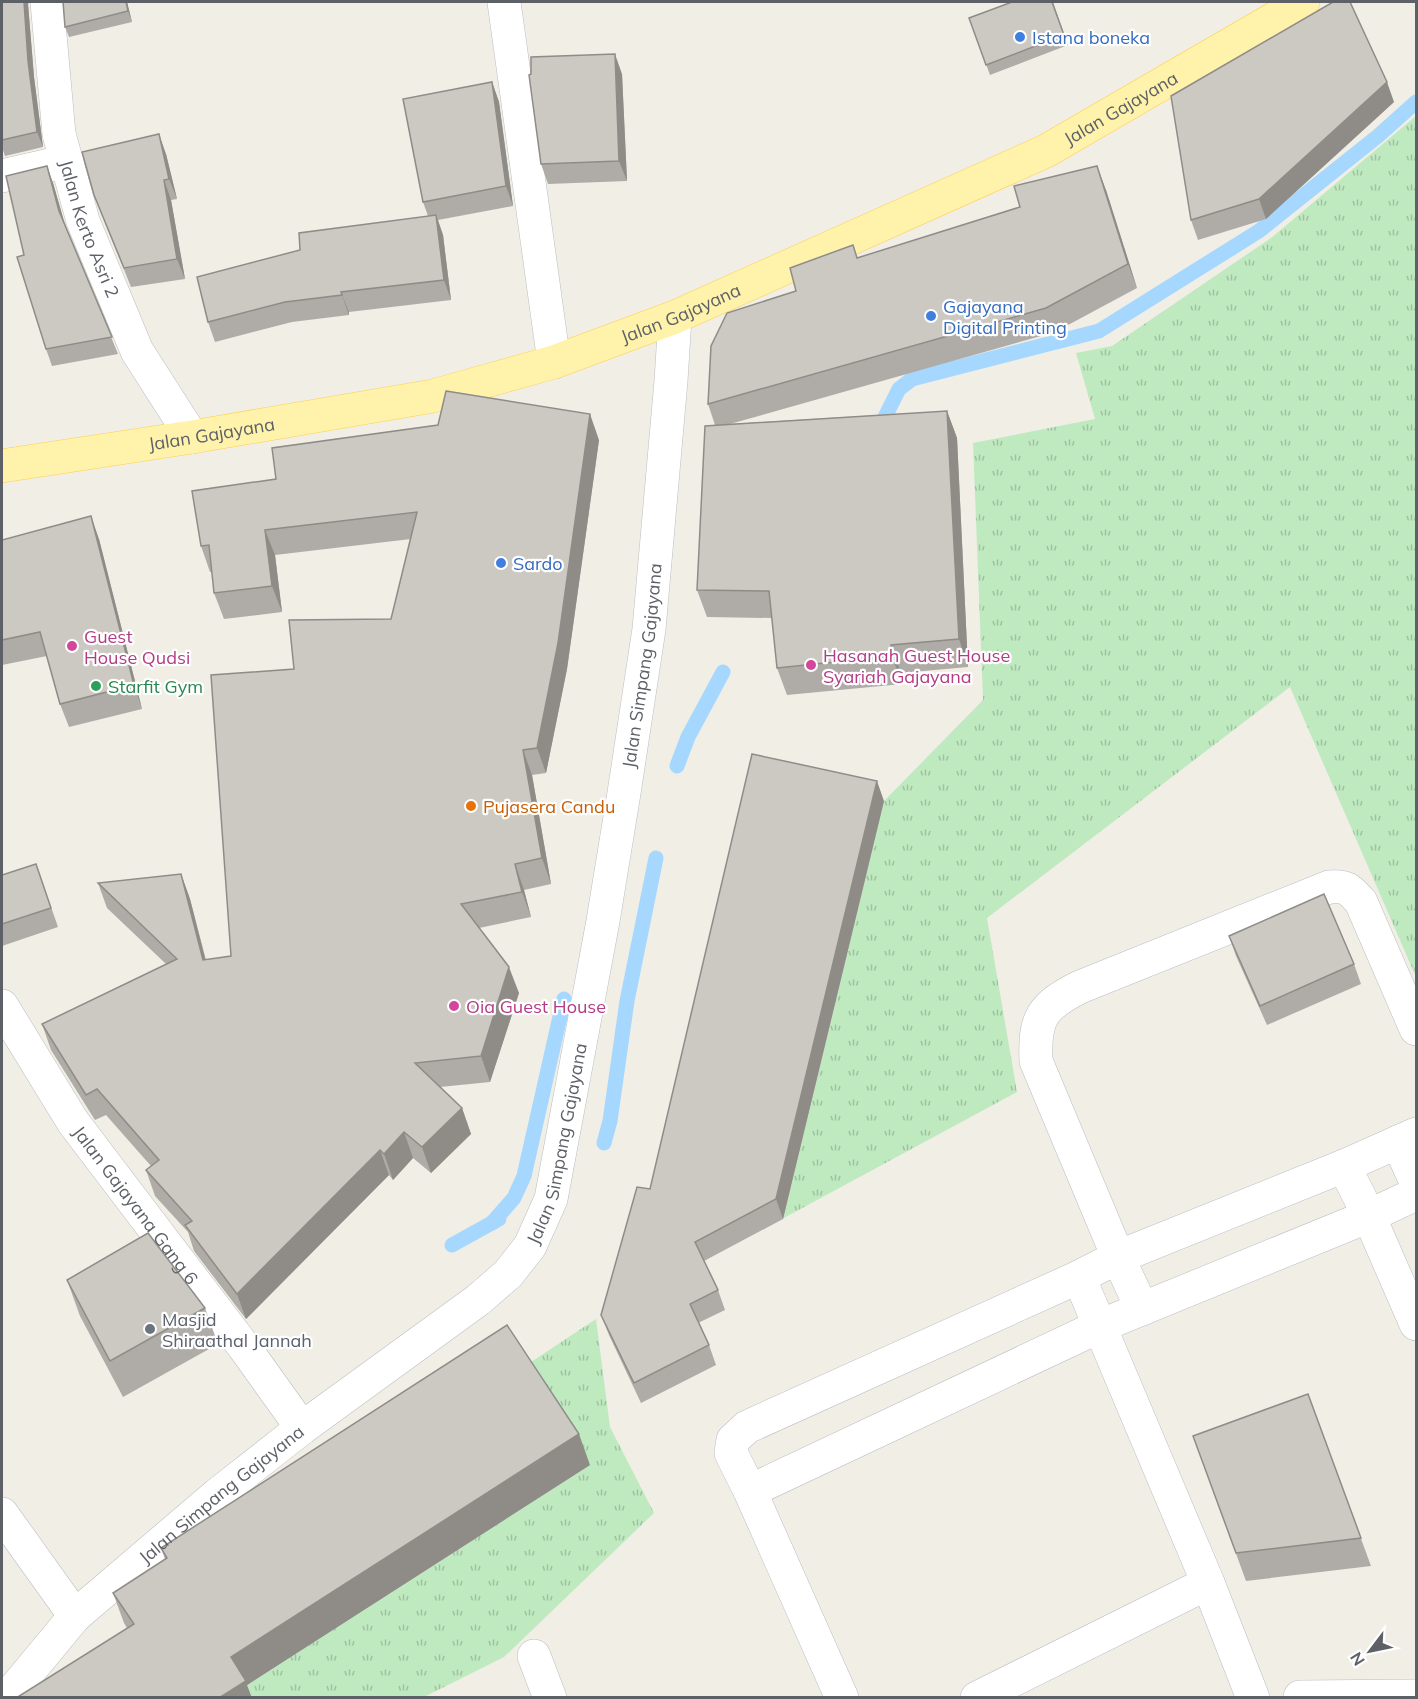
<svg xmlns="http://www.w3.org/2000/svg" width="1418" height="1699" viewBox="0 0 1418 1699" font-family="Mulish,sans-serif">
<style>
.grass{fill:url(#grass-tufts)}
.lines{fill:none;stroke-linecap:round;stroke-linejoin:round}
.stream{stroke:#a6d8ff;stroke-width:15}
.street-casing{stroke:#babdc2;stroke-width:34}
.secondary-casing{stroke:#babec4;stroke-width:34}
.primary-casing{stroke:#ffcf50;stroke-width:34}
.street{stroke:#fff;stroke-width:33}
.secondary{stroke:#fff;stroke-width:33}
.primary{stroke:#fff2ab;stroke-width:33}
.wall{fill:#afaca7}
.shaded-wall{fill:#8f8c88}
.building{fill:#ccc8c2;stroke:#8f8c88;stroke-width:1.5}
.shop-dot{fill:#3f7fe0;stroke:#fff;stroke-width:2}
.hotel-dot{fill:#d1479c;stroke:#fff;stroke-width:2}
.leisure-dot{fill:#2e9e5b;stroke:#fff;stroke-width:2}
.food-dot{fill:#e8710a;stroke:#fff;stroke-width:2}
.worship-dot{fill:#6b7280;stroke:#fff;stroke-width:2}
.labels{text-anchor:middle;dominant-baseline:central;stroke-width:4.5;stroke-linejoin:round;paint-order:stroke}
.shop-label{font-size:18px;fill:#366cbe;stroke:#fff;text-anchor:start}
.street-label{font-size:18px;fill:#5d6167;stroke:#fff}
.hotel-label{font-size:18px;fill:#b23c85;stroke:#fff;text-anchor:start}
.leisure-label{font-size:18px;fill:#27864d;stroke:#fff;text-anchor:start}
.food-label{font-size:18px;fill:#c56008;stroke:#fff;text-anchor:start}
.worship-label{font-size:18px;fill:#5b616d;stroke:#fff;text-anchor:start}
</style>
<defs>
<pattern id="grass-tufts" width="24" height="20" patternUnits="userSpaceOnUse" patternTransform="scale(1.5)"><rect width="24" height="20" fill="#bfeac0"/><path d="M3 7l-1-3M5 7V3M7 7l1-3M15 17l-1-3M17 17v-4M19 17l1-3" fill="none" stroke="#9ec1a0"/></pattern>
</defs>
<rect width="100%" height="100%" fill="#f1eee5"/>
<g class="grass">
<polygon points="1416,116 1416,977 1290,687 987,918 1017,1092 758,1232 766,1200 787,1203 884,801 983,700 973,443 1095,419 1076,353 1112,346 1271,238"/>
<polygon points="596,1319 610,1427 654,1513 504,1657 424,1697 248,1697 242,1688 590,1465 525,1366"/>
</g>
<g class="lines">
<g class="stream">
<polyline points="878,431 899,389 912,379 1099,331 1259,231 1378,136 1416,102"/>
<polyline points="677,766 688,737 723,672"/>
<polyline points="604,1143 610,1121 627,1001 656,858"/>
<polyline points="492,1223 514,1198 524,1176 564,999"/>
<polyline points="452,1245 499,1219"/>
</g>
<g class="street-casing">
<g id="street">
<path id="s1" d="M47,2L59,134L83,221L137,351L192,437"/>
<polyline points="504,2 554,362"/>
<polyline points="2,176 67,161"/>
<path id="s2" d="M2,1006L73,1122L244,1347L302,1428"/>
<polyline points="1398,1142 1416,1182"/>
<polyline points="1344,1166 1369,1216 1416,1324"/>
<polyline points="1079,1277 1208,1583 1253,1698"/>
<path d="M1142,1309L1118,1257L1036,1061C1034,1018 1042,1006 1080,987L1329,887C1347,885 1350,890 1361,902L1416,1029"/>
<polyline points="750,1491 1100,1326 1369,1216 1416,1194"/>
<polyline points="2,1514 75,1616"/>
<polyline points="534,1656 550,1698"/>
<polyline points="1300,1697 1416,1696"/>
<polyline points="842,1698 750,1491 731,1453 733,1440 747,1427 1079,1277 1118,1257 1344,1166 1416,1134"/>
<polyline points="977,1698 1208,1583"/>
</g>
</g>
<g class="secondary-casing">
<g id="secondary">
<path id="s3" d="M7,1698L75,1616L218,1494L302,1428L478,1300L508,1274L530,1246L551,1199L603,921L624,793L649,629L671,381L675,317"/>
</g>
</g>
<g class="primary-casing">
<g id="primary">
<path id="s4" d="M2,466L192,437L433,396L554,362L675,317L1046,151L1303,2"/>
</g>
</g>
<use href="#street" class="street"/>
<use href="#secondary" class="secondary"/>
<use href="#primary" class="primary"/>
</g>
<g class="wall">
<polygon points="2,2 29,2 28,4 34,77 43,147 5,156 2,147"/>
<polygon points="127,2 132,22 69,37 65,27"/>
<polygon points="1053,2 1068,45 990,75 969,18"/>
<polygon points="531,74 622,74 627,181 548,184 541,164"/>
<polygon points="492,82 499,102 513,206 438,220 443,235 451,300 349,312 349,315 292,322 215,342 208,322 428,216 423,202"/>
<polygon points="1394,102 1266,219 1198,240 1191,220"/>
<polygon points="166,154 177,199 171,200 185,279 131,287 94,195"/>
<polygon points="53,183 64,222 118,354 52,366 46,349 24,255"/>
<polygon points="1106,190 1137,288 1055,332 730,424 947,411 957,438 968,667 901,673 902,684 787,695 777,668 772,618 707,617 697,590 715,425 708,404 796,291 853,245 857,258"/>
<polygon points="599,440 567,669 546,773 532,775 551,884 524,890 531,917 479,928 519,993 490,1082 440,1087 462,1108 471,1134 431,1173 413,1158 393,1180 389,1175 246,1319 194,1251 188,1232 155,1196 146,1170 151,1166 106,1115 95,1120 51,1050 42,1024 166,964 107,908 98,883 181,874 190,899 206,960 231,956 294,669 391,619 411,539 275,555 282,612 224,619 214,593 212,572 210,572 201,546"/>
<polygon points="99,539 142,709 69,727 60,704 47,656 2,665 2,540"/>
<polygon points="884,801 783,1219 704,1261 718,1290 725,1310 698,1323 709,1345 716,1365 641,1403 609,1335 601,1315 650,1189"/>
<polygon points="36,864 58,927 2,946 2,875"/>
<polygon points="1229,936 1354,964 1361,984 1267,1025 1236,956"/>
<polygon points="67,1280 205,1308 218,1344 123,1397 80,1316"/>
<polygon points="1308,1394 1371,1566 1246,1581 1193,1436"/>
<polygon points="590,1465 247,1685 127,1628 124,1623 113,1593 165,1559 161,1548"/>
</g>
<g class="shaded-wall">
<polygon points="24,2 29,2 28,4 34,77 43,147 37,132 28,61"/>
<polygon points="126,2 127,2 132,22 128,11"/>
<polygon points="615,54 622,74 627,181 619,161"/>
<polygon points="492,82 499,102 513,206 506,186"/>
<polygon points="1387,82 1394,102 1266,219 1259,199"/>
<polygon points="159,134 166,154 177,199 169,179"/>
<polygon points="47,166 53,183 66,228 59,211"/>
<polygon points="1097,166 1106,190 1137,288 1128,264"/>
<polygon points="164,180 171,200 185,279 177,259"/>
<polygon points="436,215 443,235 451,300 444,280"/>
<polygon points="341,292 349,312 349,315 342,295"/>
<polygon points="947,411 957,438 968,667 959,639"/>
<polygon points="590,414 599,440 567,669 546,773 537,748"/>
<polygon points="91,516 99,539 142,709 134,685"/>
<polygon points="265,530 275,555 282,612 272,586"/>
<polygon points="891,645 901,673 902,684 892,656"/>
<polygon points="523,750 532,775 551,884 542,858"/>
<polygon points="877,781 884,801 783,1219 776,1199"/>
<polygon points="515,864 524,890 531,917 522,892"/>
<polygon points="181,874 190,899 212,986 203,960"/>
<polygon points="509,967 519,993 490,1082 481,1056"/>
<polygon points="462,1108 471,1134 431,1173 422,1147"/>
<polygon points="404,1132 413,1158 393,1180 384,1154"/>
<polygon points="380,1150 389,1175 246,1319 237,1294"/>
<polygon points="579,1434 590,1465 247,1685 252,1698 219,1698 231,1657"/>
</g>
<g class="building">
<polygon points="2,2 24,2 28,61 37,132 2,140"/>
<polygon points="63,2 126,2 128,11 65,27"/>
<polygon points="1012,2 1052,2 1064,35 986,65 969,18"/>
<polygon points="1333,2 1350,2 1387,82 1259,199 1191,220 1171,96"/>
<polygon points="615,54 619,161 541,164 529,75 531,74 531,57"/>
<polygon points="492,82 506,186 423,202 403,99"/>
<polygon points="159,134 169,179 164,180 177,259 124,268 94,195 82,152"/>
<polygon points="47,166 59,211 112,337 46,349 17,257 24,255 6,176"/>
<polygon points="1097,166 1128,264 1046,308 708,404 711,346 727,313 796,291 790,268 853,245 857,258 1020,207 1014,186"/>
<polygon points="436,215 444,280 341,292 342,295 285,302 208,322 197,277 300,250 299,233"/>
<polygon points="446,391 590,414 558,643 537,748 523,750 542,858 515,864 522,892 461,904 509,967 481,1056 415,1063 462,1108 422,1147 404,1132 384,1154 380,1150 237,1294 185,1225 192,1221 146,1170 159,1160 97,1089 86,1095 42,1024 177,959 98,883 181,874 203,960 231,956 211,675 294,669 289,620 391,619 417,512 265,530 272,586 214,593 209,545 201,546 192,491 276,479 272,448 438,425"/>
<polygon points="947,411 959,639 891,645 892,656 777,668 769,591 697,590 705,426"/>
<polygon points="91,516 134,685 60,704 40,632 2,640 2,540"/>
<polygon points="752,754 877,781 776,1199 695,1242 718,1290 690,1304 709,1345 634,1383 601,1315 637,1187 650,1189"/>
<polygon points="36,864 51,908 2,924 2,875"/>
<polygon points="1324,894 1354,964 1260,1006 1229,936"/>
<polygon points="148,1233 205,1308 110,1361 67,1280"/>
<polygon points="507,1325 579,1434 231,1657 246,1681 219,1698 16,1698 134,1624 113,1593 167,1558 161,1548"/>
<polygon points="1308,1394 1361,1538 1236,1553 1193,1436"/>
</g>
<g class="shop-dot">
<circle cx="1020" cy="37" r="6"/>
<circle cx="931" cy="316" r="6"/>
<circle cx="501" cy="563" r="6"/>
</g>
<g class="hotel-dot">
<circle cx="72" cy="646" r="6"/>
<circle cx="811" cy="665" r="6"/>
<circle cx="454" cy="1006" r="6"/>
</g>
<circle class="leisure-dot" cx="96" cy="686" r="6"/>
<circle class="food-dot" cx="471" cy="806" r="6"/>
<circle class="worship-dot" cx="150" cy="1329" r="6"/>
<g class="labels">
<g class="shop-label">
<text x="1032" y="37">Istana boneka</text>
<text x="943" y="306">Gajayana<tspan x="943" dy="21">Digital Printing</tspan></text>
<text x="513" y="563">Sardo</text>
</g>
<g class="street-label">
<text stroke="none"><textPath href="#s4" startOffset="1184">Jalan Gajayana</textPath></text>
<text stroke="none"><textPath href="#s1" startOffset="232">Jalan Kerto Asri 2</textPath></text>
<text stroke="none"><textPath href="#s4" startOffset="698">Jalan Gajayana</textPath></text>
<text stroke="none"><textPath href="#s4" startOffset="212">Jalan Gajayana</textPath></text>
<text stroke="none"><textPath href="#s3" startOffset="1287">Jalan Simpang Gajayana</textPath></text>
<text stroke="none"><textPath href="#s3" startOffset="801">Jalan Simpang Gajayana</textPath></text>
<text stroke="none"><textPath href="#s2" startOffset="240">Jalan Gajayana Gang 6</textPath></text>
<text stroke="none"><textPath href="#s3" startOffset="297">Jalan Simpang Gajayana</textPath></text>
</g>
<g class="hotel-label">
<text x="84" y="636">Guest<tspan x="84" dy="21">House Qudsi</tspan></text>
<text x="823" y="655">Hasanah Guest House<tspan x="823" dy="21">Syariah Gajayana</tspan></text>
<text x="466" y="1006">Oia Guest House</text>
</g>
<g class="leisure-label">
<text x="108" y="686">Starfit Gym</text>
</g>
<g class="food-label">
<text x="483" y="806">Pujasera Candu</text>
</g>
<g class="worship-label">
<text x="162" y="1319">Masjid<tspan x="162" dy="21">Shiraathal Jannah</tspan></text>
</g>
</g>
<rect width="1418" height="1699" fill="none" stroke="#5d6167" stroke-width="6"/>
<g transform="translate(1370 1651) rotate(238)" stroke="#ffffff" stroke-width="4.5" paint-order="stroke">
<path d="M0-4.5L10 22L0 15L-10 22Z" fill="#5d6167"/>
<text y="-9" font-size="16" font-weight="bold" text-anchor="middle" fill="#5d6167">N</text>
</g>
</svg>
